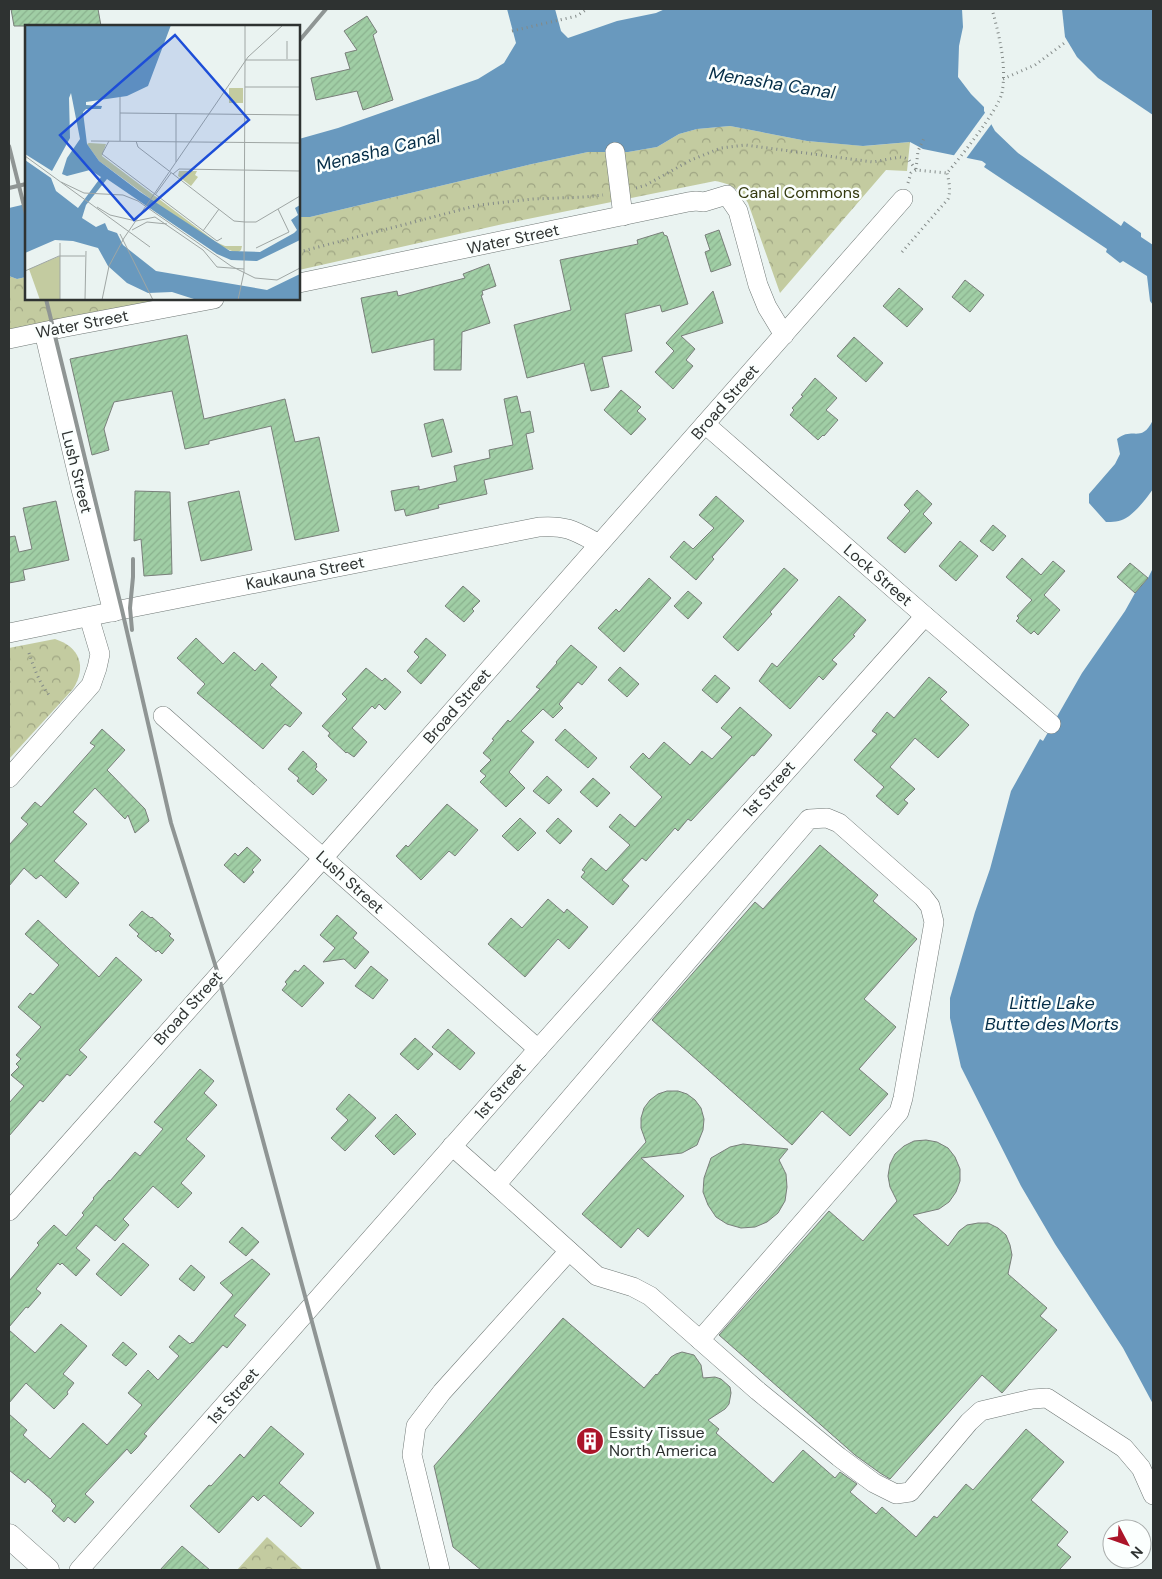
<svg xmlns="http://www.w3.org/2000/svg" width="1162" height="1579" viewBox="0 0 1162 1579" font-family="'DM Sans',sans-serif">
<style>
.park{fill:url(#park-crowns)}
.water{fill:#6999be}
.pier{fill:#eaf3f1}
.building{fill:url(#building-hatch);stroke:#797f7a}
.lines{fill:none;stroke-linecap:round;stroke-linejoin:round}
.minor-casing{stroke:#707876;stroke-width:20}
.major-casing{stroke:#707876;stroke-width:25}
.path{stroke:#838a88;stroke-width:3;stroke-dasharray:1 4;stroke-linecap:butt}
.minor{stroke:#fff;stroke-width:19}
.major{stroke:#fff;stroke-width:24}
.rail{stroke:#8f9594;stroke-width:4}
.labels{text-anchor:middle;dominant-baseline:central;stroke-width:5;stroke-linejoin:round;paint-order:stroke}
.park-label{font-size:16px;fill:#343a0f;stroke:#fbfffe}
.street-label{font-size:16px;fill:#2e3231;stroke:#fbfffe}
.poi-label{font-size:16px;fill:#2e3231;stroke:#fbfffe;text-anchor:start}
.water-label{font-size:18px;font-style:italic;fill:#042d47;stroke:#fbfffe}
.inset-road{fill:none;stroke:#9fa6a4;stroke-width:1}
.view{fill:#1d4ed8;fill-opacity:0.15;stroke:#1d4ed8;stroke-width:2.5}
.inset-edge{fill:none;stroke:#2e3231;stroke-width:2.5}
</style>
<defs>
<pattern id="park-crowns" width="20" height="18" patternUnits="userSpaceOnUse" patternTransform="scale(1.25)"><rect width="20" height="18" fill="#c3cba0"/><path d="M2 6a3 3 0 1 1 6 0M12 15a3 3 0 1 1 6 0" fill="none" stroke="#9fa583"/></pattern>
<pattern id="building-hatch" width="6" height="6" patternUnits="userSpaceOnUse" patternTransform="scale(1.25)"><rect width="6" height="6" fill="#a0cea5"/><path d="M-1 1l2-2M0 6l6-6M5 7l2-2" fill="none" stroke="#8ab18e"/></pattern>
</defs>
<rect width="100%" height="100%" fill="#eaf3f1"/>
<g class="park">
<path d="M730,126L807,141L864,146L910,142L907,171L886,170L780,293L748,203C739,189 732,184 715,181L503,224L299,270V217H310L532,164L588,152H628L657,147L679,134L697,129Z"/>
<polygon points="9,276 17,279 26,277 26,299 166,299 9,332"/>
<path d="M55,639C80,647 87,667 73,689L9,759V648Z"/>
<polygon points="267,1537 303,1570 237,1570"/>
</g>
<g class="water">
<polygon points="507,9 555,9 561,31 568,38 617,21 656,13 665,9 962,9 963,27 959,46 958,77 971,94 984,107 984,111 995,131 1018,153 1121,226 1124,221 1141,233 1141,237 1153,245 1153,305 1150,301 1147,276 1123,261 1120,263 1106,252 1107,249 984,167 986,164 982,161 923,149 910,142 863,146 807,141 730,126 697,129 679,134 657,147 628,152 588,152 532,164 310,217 299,217 299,139 338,128 478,79 504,63 516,43"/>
<polygon points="1062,9 1153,9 1153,115 1098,78 1077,57 1065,37"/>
<polygon points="26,204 26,277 17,279 9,276 9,208"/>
<path d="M1153,420V489C1147,498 1135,513 1126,518C1120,522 1112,522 1106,522L1089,503V494L1115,464L1120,454L1117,439C1134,426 1141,444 1153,420Z"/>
<polygon points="1153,568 1153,1404 1123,1348 1055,1244 1021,1186 961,1067 950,1018 950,998 975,912 990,869 1011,791 1040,739 1043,741 1082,673 1125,611 1135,593 1148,578"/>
</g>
<polygon class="pier" points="987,110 993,122 965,160 952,158"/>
<g class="building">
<polygon points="11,9 98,9 101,26 14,26"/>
<polygon points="367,16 377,32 373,35 393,100 363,110 357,91 316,100 311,78 350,69 345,53 357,50 344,31"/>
<polygon points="719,230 731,265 711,272 705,252 710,250 705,235"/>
<polygon points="663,232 664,235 667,236 688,304 662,312 660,305 625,314 632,351 602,357 609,387 591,391 584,363 527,378 514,325 571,310 560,260 638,244 637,240"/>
<polygon points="489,264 496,286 482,291 483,295 481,295 490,323 462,332 461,370 434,370 434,339 372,353 361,298 397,291 398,296 465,278 463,274"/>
<polygon points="965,280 984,295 970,312 952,297"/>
<polygon points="899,288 923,309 907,327 883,306"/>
<polygon points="713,291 723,323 681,336 695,349 686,360 693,366 673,389 655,372 674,351 666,343"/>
<polygon points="187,335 204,419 285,399 295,442 319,437 339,531 295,540 271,426 209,441 209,444 185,449 172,391 114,402 104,429 109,450 92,455 70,359"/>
<polygon points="854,337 883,363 866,382 837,356"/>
<polygon points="815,378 837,398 826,410 838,420 824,436 823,435 818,440 790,415 794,410 792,408 803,396 801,395"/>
<polygon points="621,390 641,407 637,411 646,419 631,435 604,410"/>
<polygon points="517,396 521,413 530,411 534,432 526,434 533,469 484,480 487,494 438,505 439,508 406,516 404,509 395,511 391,491 419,486 419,490 457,481 454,466 490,458 489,450 513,445 504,399"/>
<polygon points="443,419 452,452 432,457 424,424"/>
<polygon points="917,490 932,504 923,514 932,523 905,553 887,538 910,511 904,505"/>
<polygon points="135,491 170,492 172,574 144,576 141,539 134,541"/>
<polygon points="239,491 252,550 201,561 188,502"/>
<polygon points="716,496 744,521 712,557 714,559 696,580 670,557 684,541 693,549 714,528 699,515"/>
<polygon points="56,501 69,560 23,570 25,580 9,583 9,537 15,536 19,552 32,549 23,508"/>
<polygon points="993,525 1006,536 993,551 980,541"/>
<polygon points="960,541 978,556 956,581 939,566"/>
<polygon points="1022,558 1041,575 1053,561 1065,571 1044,595 1060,610 1038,635 1034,631 1031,634 1016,621 1019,618 1017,616 1032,600 1006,577"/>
<polygon points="1130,563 1148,578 1135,593 1117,577"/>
<polygon points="784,568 798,580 770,612 772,614 738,651 723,637"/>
<polygon points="649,578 671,598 624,652 598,628 616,609 619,612"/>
<polygon points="463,586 480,601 472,609 474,611 464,622 445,606"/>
<polygon points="688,591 702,603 688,619 674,606"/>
<polygon points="839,596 866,620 853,635 855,636 832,660 837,664 823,680 819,676 790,709 759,681 772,663 777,667"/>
<polygon points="196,638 223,664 234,652 255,671 262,663 277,677 270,685 302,713 290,727 285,724 263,749 197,693 205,684 177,658"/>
<polygon points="426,638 446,655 421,684 407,671 419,657 414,652"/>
<polygon points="571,645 597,667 582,685 578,682 559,704 563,708 553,718 543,709 521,731 534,742 509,772 525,788 506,807 480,782 486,776 480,771 491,760 483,753 494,740 492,739 508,720 510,722 540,689 536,687 557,663 556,662"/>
<polygon points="620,667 639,684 627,697 608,680"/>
<polygon points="366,668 382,681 385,678 401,692 385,710 379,704 375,709 372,706 352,728 367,742 354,757 347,752 346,753 328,736 330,733 322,726 347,699 342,694"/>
<polygon points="715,675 730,688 717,703 702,690"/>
<polygon points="929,677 947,692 940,699 969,725 938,758 915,738 890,767 915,789 904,800 908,803 898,815 876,796 884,787 854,760 877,734 872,731 887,712 894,718"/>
<polygon points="740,707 772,735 754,756 752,755 691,821 688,819 678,831 675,828 646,861 642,858 622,880 629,886 613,905 581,877 585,872 582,870 591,858 606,871 630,845 609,827 620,814 635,827 662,797 630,767 643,753 649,759 664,742 690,765 702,751 712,759 732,737 721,728"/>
<polygon points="102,729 125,750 107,770 145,809 149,821 135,833 128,815 125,819 95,788 73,812 87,824 54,861 79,883 66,898 41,875 36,879 24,868 9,886 9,845 28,824 21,818 35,802 41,807 95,746 90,743"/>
<polygon points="565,729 597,758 588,768 555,740"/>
<polygon points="303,751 317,764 316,765 317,767 315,769 327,780 313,795 297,781 299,778 288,769"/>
<polygon points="547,776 562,790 549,804 533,791"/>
<polygon points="593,778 610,793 597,807 580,792"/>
<polygon points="447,804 478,830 455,856 449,851 421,880 396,856 406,845 408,847"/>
<polygon points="520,818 536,833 518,851 502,836"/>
<polygon points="558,818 572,831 560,844 546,831"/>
<polygon points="820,845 878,895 873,901 917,939 864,999 896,1027 859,1069 888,1094 850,1136 822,1111 792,1145 652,1020 755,902 763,909"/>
<polygon points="247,847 261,860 252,870 254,872 244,883 224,865 235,853 238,856"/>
<polygon points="548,899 564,913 567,909 588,927 569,949 558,939 525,977 488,944 511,918 522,928"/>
<polygon points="142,911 151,918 152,917 171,934 169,936 174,940 162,954 158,950 156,952 137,936 139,934 129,925"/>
<polygon points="337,915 357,933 353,938 369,952 355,969 344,959 323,962 335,948 320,935"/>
<polygon points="38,920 99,977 116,957 142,980 79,1050 87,1057 70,1076 67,1074 43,1102 40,1100 9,1136 9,1103 24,1086 11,1075 19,1067 16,1064 21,1059 16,1055 41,1027 18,1007 30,993 33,995 59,965 25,934"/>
<polygon points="304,965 324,983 302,1007 282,990 287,984 285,982 295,970 298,972"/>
<polygon points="371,966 388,980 373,999 355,986"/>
<polygon points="448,1029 475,1053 460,1070 432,1047"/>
<polygon points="415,1038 433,1054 418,1070 400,1054"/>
<polygon points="200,1069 214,1081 204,1093 217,1105 186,1139 205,1156 181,1183 192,1193 178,1208 153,1186 123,1219 129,1225 115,1241 96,1225 76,1248 90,1260 76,1276 62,1263 60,1265 58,1263 36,1289 41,1293 28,1308 26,1307 9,1327 9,1281 39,1245 37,1243 54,1225 66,1236 84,1215 82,1213 94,1199 93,1198 109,1180 110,1181 135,1152 140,1156 163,1129 154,1122"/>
<polygon points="667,1091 678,1091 687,1094 695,1100 701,1108 704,1119 703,1130 697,1145 682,1153 641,1158 684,1196 648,1237 638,1228 621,1248 582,1214 646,1142 641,1128 641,1118 644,1108 650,1100 658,1094"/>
<polygon points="349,1094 376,1118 345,1151 331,1138 348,1120 336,1109"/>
<polygon points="396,1114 416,1134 394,1155 375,1136"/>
<polygon points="926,1140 937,1142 948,1148 955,1157 960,1169 960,1181 956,1192 949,1202 939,1209 913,1215 948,1246 959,1231 967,1225 978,1223 988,1223 998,1228 1006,1235 1010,1245 1012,1255 1008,1274 1047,1308 1040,1316 1057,1330 1002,1393 982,1375 890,1479 880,1473 855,1455 719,1335 829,1211 863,1241 897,1201 890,1187 888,1176 890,1164 895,1154 904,1146 914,1141"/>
<polygon points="743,1144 788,1149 779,1160 786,1174 787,1187 785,1201 778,1213 767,1222 755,1227 741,1228 727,1224 716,1217 708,1205 703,1192 704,1178 711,1158 730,1147"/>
<polygon points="242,1227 259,1242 246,1256 229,1242"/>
<polygon points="123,1243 149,1265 121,1296 96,1274"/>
<polygon points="252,1259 270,1274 234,1316 246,1325 227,1348 223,1345 144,1434 147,1436 137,1448 131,1454 127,1449 85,1494 94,1502 75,1523 68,1517 64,1522 52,1511 56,1506 51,1501 52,1500 28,1479 25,1483 9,1470 9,1414 27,1430 23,1435 50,1459 83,1423 107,1445 142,1405 128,1393 148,1370 158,1380 179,1356 169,1347 179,1335 190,1344 192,1342 193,1343 233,1295 220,1283"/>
<polygon points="191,1265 205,1277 194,1291 179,1279"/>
<polygon points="563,1318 644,1388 656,1374 657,1375 671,1357 676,1354 682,1352 694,1355 701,1365 703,1378 715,1377 721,1379 730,1387 731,1393 729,1404 725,1409 708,1420 719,1429 716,1433 773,1483 803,1450 835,1478 840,1472 857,1484 850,1492 876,1514 882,1507 916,1537 934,1516 937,1518 966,1484 973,1490 1026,1429 1064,1462 1031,1500 1068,1532 1057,1545 1071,1557 1059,1570 481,1570 453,1547 434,1466"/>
<polygon points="61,1324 87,1346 63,1374 74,1383 67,1392 68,1394 54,1409 26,1383 9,1403 9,1330 35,1353"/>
<polygon points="123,1342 137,1354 126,1366 112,1355"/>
<polygon points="271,1426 304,1454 279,1483 314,1513 301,1527 264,1495 258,1501 253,1496 219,1533 190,1506 209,1485 211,1486 240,1454 244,1458"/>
<polygon points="182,1546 210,1570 160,1570"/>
</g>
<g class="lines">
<g class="minor-casing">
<g id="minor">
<polyline points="615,152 623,216"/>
<polyline points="299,283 688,202 696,201 704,202 727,195 738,211 758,285 767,307 784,335"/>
<polyline points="44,332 81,489 113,612"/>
<polyline points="9,339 66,327 214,299"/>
<polyline points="705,424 925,616 1051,724"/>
<path d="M9,633L130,608L539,527C567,525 575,531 599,544"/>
<polyline points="163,716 538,1049"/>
<polyline points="9,778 91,685 97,668 100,654 89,617"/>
<polyline points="452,1146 496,1185 809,819 827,818 839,823 923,897 930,906 934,922 903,1098 899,1112 700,1340 758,1391 839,1457 874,1483 896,1494 910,1492 969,1422 981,1411 1032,1399 1047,1398 1124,1448 1141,1468 1153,1495"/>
<polyline points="496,1185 597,1276 633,1287 650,1296 700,1340"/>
<polyline points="9,1211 323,858 903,199"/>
<polyline points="79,1570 538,1049 925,616"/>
<polyline points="440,1570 412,1455 416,1426 442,1392 569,1251"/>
</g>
</g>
<g class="major-casing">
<polyline id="major" points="9,1536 47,1570"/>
</g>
<g class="path">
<polyline points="512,31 577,16 587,9"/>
<polyline points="1003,79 1035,65 1067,41"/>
<polyline points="916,169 918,151 925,136"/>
<path d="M908,183L911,173L916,170L947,173C960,158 998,110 1002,93C1007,65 999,35 992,9"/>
<polyline points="636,188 646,185 691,160 721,148 745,145 873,162 900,157 905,158 909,160 916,170"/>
<polyline points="299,252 479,205 533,199 585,197 603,195"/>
<path d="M902,252L948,199C951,191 949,181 947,173"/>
<path d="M29,653C34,668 40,685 51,697"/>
</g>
<use href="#minor" class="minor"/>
<use href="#major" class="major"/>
<g class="rail">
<polyline points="299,41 326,9"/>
<polyline points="9,146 26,214"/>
<polyline points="9,188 26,184"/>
<polyline points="46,299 122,610 171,823 218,974 379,1570"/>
<polyline points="132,630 130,608 133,577 133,559"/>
</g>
</g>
<defs>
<g id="building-disc" transform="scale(1.4375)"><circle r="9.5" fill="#ab1529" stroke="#fbfffe"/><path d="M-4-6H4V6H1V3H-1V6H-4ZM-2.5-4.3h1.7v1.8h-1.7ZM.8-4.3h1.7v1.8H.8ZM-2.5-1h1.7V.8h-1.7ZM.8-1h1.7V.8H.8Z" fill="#fff"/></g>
</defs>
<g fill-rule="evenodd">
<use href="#building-disc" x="590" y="1441"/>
</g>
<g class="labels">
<g class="park-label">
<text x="799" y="192">Canal Commons</text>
</g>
<g class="street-label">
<text transform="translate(513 239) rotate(-12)">Water Street</text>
<text transform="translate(82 324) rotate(-11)">Water Street</text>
<text transform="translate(725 402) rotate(-49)">Broad Street</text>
<text transform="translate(77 472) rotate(76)">Lush Street</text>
<text transform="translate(305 573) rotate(-11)">Kaukauna Street</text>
<text transform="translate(878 575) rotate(41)">Lock Street</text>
<text transform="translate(457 706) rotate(-49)">Broad Street</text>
<text transform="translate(769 789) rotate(-48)">1st Street</text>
<text transform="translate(350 882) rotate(42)">Lush Street</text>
<text transform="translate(188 1008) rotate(-48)">Broad Street</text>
<text transform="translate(500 1091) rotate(-49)">1st Street</text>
<text transform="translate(233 1396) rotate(-49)">1st Street</text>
</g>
<g class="poi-label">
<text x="609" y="1432">Essity Tissue<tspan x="609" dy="18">North America</tspan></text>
</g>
<g class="water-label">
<text transform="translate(772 83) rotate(9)">Menasha Canal</text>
<text transform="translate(378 151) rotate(-14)">Menasha Canal</text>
<text x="1052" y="1003">Little Lake<tspan x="1052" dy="21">Butte des Morts</tspan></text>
</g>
</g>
<g transform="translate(25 25)">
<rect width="275" height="275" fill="#eaf3f1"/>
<path d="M204,63H218V78H204ZM64,118L81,119L77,131L191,217L200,221H217L216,225L212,228L197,222L131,178L74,136L62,119ZM154,146H172L170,150L173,152L166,161L153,151ZM35,231V275H15L4,244Z" fill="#c3cba0"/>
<path d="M0,0H146L123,61L102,71L61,77V80L77,81L76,84H61L58,87L62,119L74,136L115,167L205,226L235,227L269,208L272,205L266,195L273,190L270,183L275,180V215L232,236L206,235L192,229L82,154L61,180L57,193L71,202L80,198L83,205L92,208L98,220L131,246L242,265L275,249V275H172L147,267L123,268L102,258L83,241L73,223L48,216L30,215L0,228V135L26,153L31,166L53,183L76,152L65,145L42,151L37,149L42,133L55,114L46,68L44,73L45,113L27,146L0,129Z" fill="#6999be"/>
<path class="inset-road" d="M262,16V34M220,35V0M220,62H275M95,72V116M95,88L275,90M66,116L275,118M84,116L77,129L192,216L197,213M111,116L113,122L209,196L220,197M0,131L125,222M151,137V89M148,149L154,144L275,146M36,157L59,168L98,170L113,176L206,241L230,253L252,255L275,243M130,170L146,148M72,182L85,190L111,196L130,192L178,225L192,242L219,244M220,197H231L275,171M107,205L122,197L142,199M178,206L194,184M95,209L128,275M231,223L264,207L253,184M0,246L34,231H60M35,275V218M60,275L61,226M77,275L84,241L99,213L223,32L258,0M213,275L219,247L220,35H275"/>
<path class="view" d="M150,10L224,95L109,195L35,110Z"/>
<rect width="275" height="275" class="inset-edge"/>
</g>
<rect width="1162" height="1579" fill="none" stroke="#2e3231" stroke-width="20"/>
<g transform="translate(1127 1544) rotate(131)"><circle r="24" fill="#fbfffe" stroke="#a9adac"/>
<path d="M0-4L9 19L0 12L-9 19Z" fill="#ab1529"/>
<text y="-8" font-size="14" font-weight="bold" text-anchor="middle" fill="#2e3231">N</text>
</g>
</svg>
